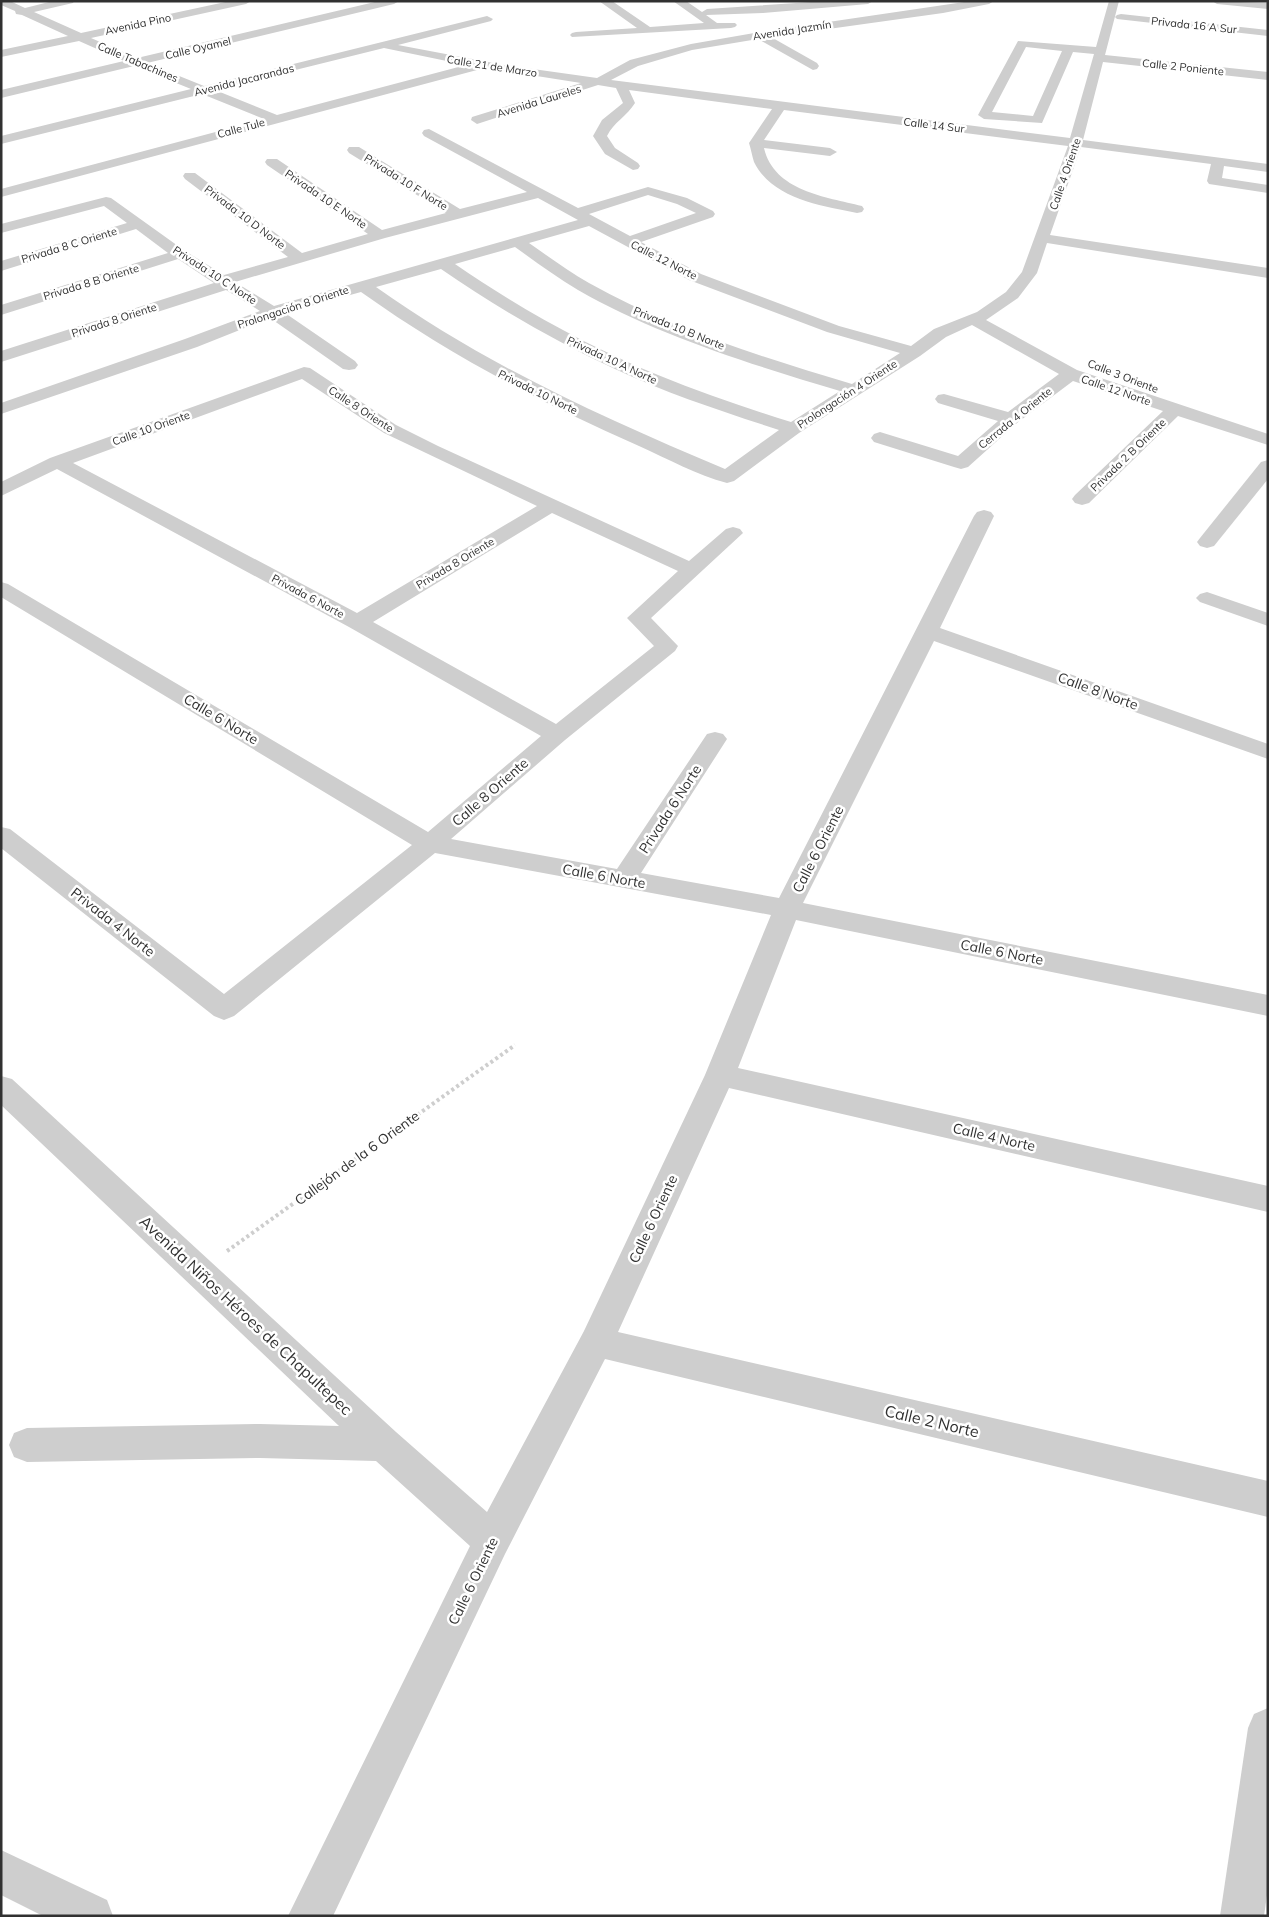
<svg xmlns="http://www.w3.org/2000/svg" width="1269" height="1917" viewBox="0 0 1269 1917" font-family="Mulish,sans-serif">
<style>
.lines{fill:none;stroke-linecap:round;stroke-linejoin:round}
.path{stroke:#cecece;stroke-width:4;stroke-dasharray:3 3;stroke-linecap:butt}
.minor{fill:#cecece;fill-rule:evenodd}
.labels{text-anchor:middle;dominant-baseline:central;stroke-width:5;stroke-linejoin:round;paint-order:stroke}
.far-street-label{font-size:11px;fill:#313131;stroke:#fff}
.street-label{font-size:14px;fill:#313131;stroke:#fff}
.near-street-label{font-size:16px;fill:#313131;stroke:#fff}
</style>
<rect width="100%" height="100%" fill="#fff"/>
<g class="lines">
<polyline class="path" points="227,1251 515,1045"/>
<g class="minor">
<path d="M1,1H10L25,8L53,1H74L73,3L34,12L81,33L230,1H251L246,4L91,38L137,58L379,1H399L394,4L147,63L204,86L487,16L493,19L491,21L398,45L504,65L597,78L630,60L691,44L760,32L971,1H994L989,4L943,13L771,37L817,63L819,66L817,69L813,70L758,39L692,50L638,66L611,80L1070,138L1094,54L1073,52L1042,123L984,119L978,115L1018,41L1096,47L1109,1H1119L1105,55L1268,72V80L1103,62L1083,140L1268,164V172L1224,166L1222,178L1268,185V193L1209,184L1207,181L1211,164L1081,147L1050,235L1268,268V278L1047,243L1037,273L1018,298L986,320L1077,370L1268,434V445L1178,416L1089,503L1082,505L1075,503L1072,499L1075,495L1163,411L1073,381L1017,423L968,467L961,469L954,467L874,442L871,438L874,434L880,432L958,456L998,421L938,403L935,399L938,395L944,394L1008,412L1059,374L972,325L946,337L920,356L799,433L734,481L727,483C697,475 668,459 639,446C541,403 448,354 361,292L285,313L355,361L358,365L355,369L349,370L343,369L270,318L197,347L1,414V403L185,339L260,311L226,290L1,362V351L214,283L178,259L1,315V305L168,253L136,229L1,271V261L127,223L104,206L1,233V224L106,197L111,198L185,251L224,275L288,257L185,179L183,176L185,173H195L302,253L368,234L267,165L265,162L267,159H277L382,230L446,213L349,153L347,150L349,147H359L460,209L527,192L424,136L422,133L424,130L429,129L578,208L648,187L687,198L713,211L715,214L713,217L641,242L701,274L839,326L911,346L934,329L977,312L1006,292L1022,272L1068,146L784,110L764,140L830,148L837,152L830,156L764,148C774,191 826,197 862,206L864,209L862,212L857,213C822,206 772,199 754,162C752,156 751,149 749,143L772,109L629,90L635,103C627,116 614,122 607,136L615,148L638,163L640,166L638,169L633,170L605,154L593,136L602,120L623,103L616,88L598,85L477,124L471,120L472,117L581,83L479,67L477,70L1,197V189L264,119L202,94L1,144V136L191,89L134,66L1,98V90L124,61L79,41L1,57V50L68,36L22,15L16,14L15,11L1,5ZM1026,47L1062,51L1033,116L992,112ZM384,48L466,65L277,115L215,90ZM648,195L677,204L696,213L630,236L589,214ZM538,198L578,220L274,306L235,282L385,238ZM589,226L689,280L827,332L900,353L852,384C764,358 669,328 589,283C568,271 549,257 529,243ZM515,247C536,262 556,277 578,290C656,335 753,365 840,391L791,422C746,408 702,393 658,375C587,346 519,308 455,264ZM441,269C496,307 554,341 615,369C668,394 724,412 779,430L725,469C603,418 484,364 376,287Z"/>
<polygon points="599,1 612,1 650,27 704,23 673,1 686,1 702,12 707,9 827,1 873,1 868,4 763,13 706,15 717,23 735,23 737,25 735,27 731,28 572,37 570,35 572,33 576,32 637,28"/>
<polygon points="1212,1 1268,3 1268,9 1217,4"/>
<polygon points="1121,14 1268,30 1268,36 1117,19 1115,17 1117,15"/>
<path d="M304,367L310,368L396,425L438,446L689,561L726,529L733,527L740,529L743,533L651,618L678,646L675,651L565,740L451,839L617,869L707,734L715,732L723,734L727,739L641,873L779,898L974,516L977,512L984,510L991,512L994,516L940,628L1268,744V759L934,641L803,903L1268,995V1016L796,920L738,1068L1268,1186V1212L729,1088L618,1332L1268,1481V1517L605,1359L505,1554L333,1916H288L470,1546L376,1461L260,1458L27,1462L14,1457L9,1445L14,1433L27,1428L260,1424L339,1426L1,1105V1076L12,1079L396,1432L487,1512L584,1331L705,1075L771,915L435,853L234,1016L224,1020L214,1016L1,848V827L10,829L224,994L412,845L1,597V582L8,584L428,832L541,736L349,627L57,469L1,496V482L50,458ZM302,379L384,433L537,506L357,613L73,463ZM552,513L678,571L627,618L654,646L556,724L373,622Z"/>
<polygon points="1268,460 1268,479 1214,546 1207,548 1200,546 1197,542 1200,538 1261,462"/>
<polygon points="1207,592 1268,613 1268,626 1200,602 1196,598 1200,594"/>
<polygon points="1268,1708 1268,1888 1264,1916 1220,1916 1248,1728 1254,1714"/>
<polygon points="1,1850 107,1900 113,1916 43,1916 1,1895"/>
</g>
</g>
<g class="labels">
<g class="far-street-label">
<text transform="translate(138 24) rotate(-12)">Avenida Pino</text>
<text transform="translate(1194 25) rotate(6)">Privada 16 A Sur</text>
<text transform="translate(792 30) rotate(-9)">Avenida Jazmín</text>
<text transform="translate(198 48) rotate(-13)">Calle Oyamel</text>
<text transform="translate(138 62) rotate(23)">Calle Tabachines</text>
<text transform="translate(492 66) rotate(9)">Calle 21 de Marzo</text>
<text transform="translate(1183 67) rotate(6)">Calle 2 Poniente</text>
<text transform="translate(244 80) rotate(-14)">Avenida Jacarandas</text>
<text transform="translate(539 101) rotate(-17)">Avenida Laureles</text>
<text transform="translate(934 125) rotate(7)">Calle 14 Sur</text>
<text transform="translate(241 128) rotate(-15)">Calle Tule</text>
<text transform="translate(1065 174) rotate(-71)">Calle 4 Oriente</text>
<text transform="translate(406 182) rotate(32)">Privada 10 F Norte</text>
<text transform="translate(326 199) rotate(34)">Privada 10 E Norte</text>
<text transform="translate(245 217) rotate(37)">Privada 10 D Norte</text>
<text transform="translate(69 245) rotate(-17)">Privada 8 C Oriente</text>
<text transform="translate(664 260) rotate(27)">Calle 12 Norte</text>
<text transform="translate(215 275) rotate(33)">Privada 10 C Norte</text>
<text transform="translate(91 282) rotate(-17)">Privada 8 B Oriente</text>
<text transform="translate(293 307) rotate(-18)">Prolongación 8 Oriente</text>
<text transform="translate(114 320) rotate(-18)">Privada 8 Oriente</text>
<text transform="translate(679 328) rotate(22)">Privada 10 B Norte</text>
<text transform="translate(612 360) rotate(25)">Privada 10 A Norte</text>
<text transform="translate(1123 376) rotate(21)">Calle 3 Oriente</text>
<text transform="translate(1116 390) rotate(19)">Calle 12 Norte</text>
<text transform="translate(538 392) rotate(26)">Privada 10 Norte</text>
<text transform="translate(847 394) rotate(-33)">Prolongación 4 Oriente</text>
<text transform="translate(361 409) rotate(33)">Calle 8 Oriente</text>
<text transform="translate(1015 418) rotate(-39)">Cerrada 4 Oriente</text>
<text transform="translate(151 428) rotate(-20)">Calle 10 Oriente</text>
<text transform="translate(1128 455) rotate(-44)">Privada 2 B Oriente</text>
<text transform="translate(455 563) rotate(-31)">Privada 8 Oriente</text>
<text transform="translate(308 596) rotate(28)">Privada 6 Norte</text>
</g>
<g class="street-label">
<text transform="translate(1098 691) rotate(20)">Calle 8 Norte</text>
<text transform="translate(221 719) rotate(31)">Calle 6 Norte</text>
<text transform="translate(490 792) rotate(-41)">Calle 8 Oriente</text>
<text transform="translate(670 809) rotate(-57)">Privada 6 Norte</text>
<text transform="translate(818 849) rotate(-63)">Calle 6 Oriente</text>
<text transform="translate(604 876) rotate(10)">Calle 6 Norte</text>
<text transform="translate(113 922) rotate(38)">Privada 4 Norte</text>
<text transform="translate(1002 952) rotate(11)">Calle 6 Norte</text>
<text transform="translate(994 1137) rotate(13)">Calle 4 Norte</text>
<text transform="translate(357 1158) rotate(-36)">Callejón de la 6 Oriente</text>
<text transform="translate(653 1219) rotate(-65)">Calle 6 Oriente</text>
<text transform="translate(473 1581) rotate(-64)">Calle 6 Oriente</text>
</g>
<g class="near-street-label">
<text transform="translate(246 1315) rotate(43)">Avenida Niños Héroes de Chapultepec</text>
<text transform="translate(932 1421) rotate(13)">Calle 2 Norte</text>
</g>
</g>
<rect width="1269" height="1917" fill="none" stroke="#313131" stroke-width="5"/>
</svg>
